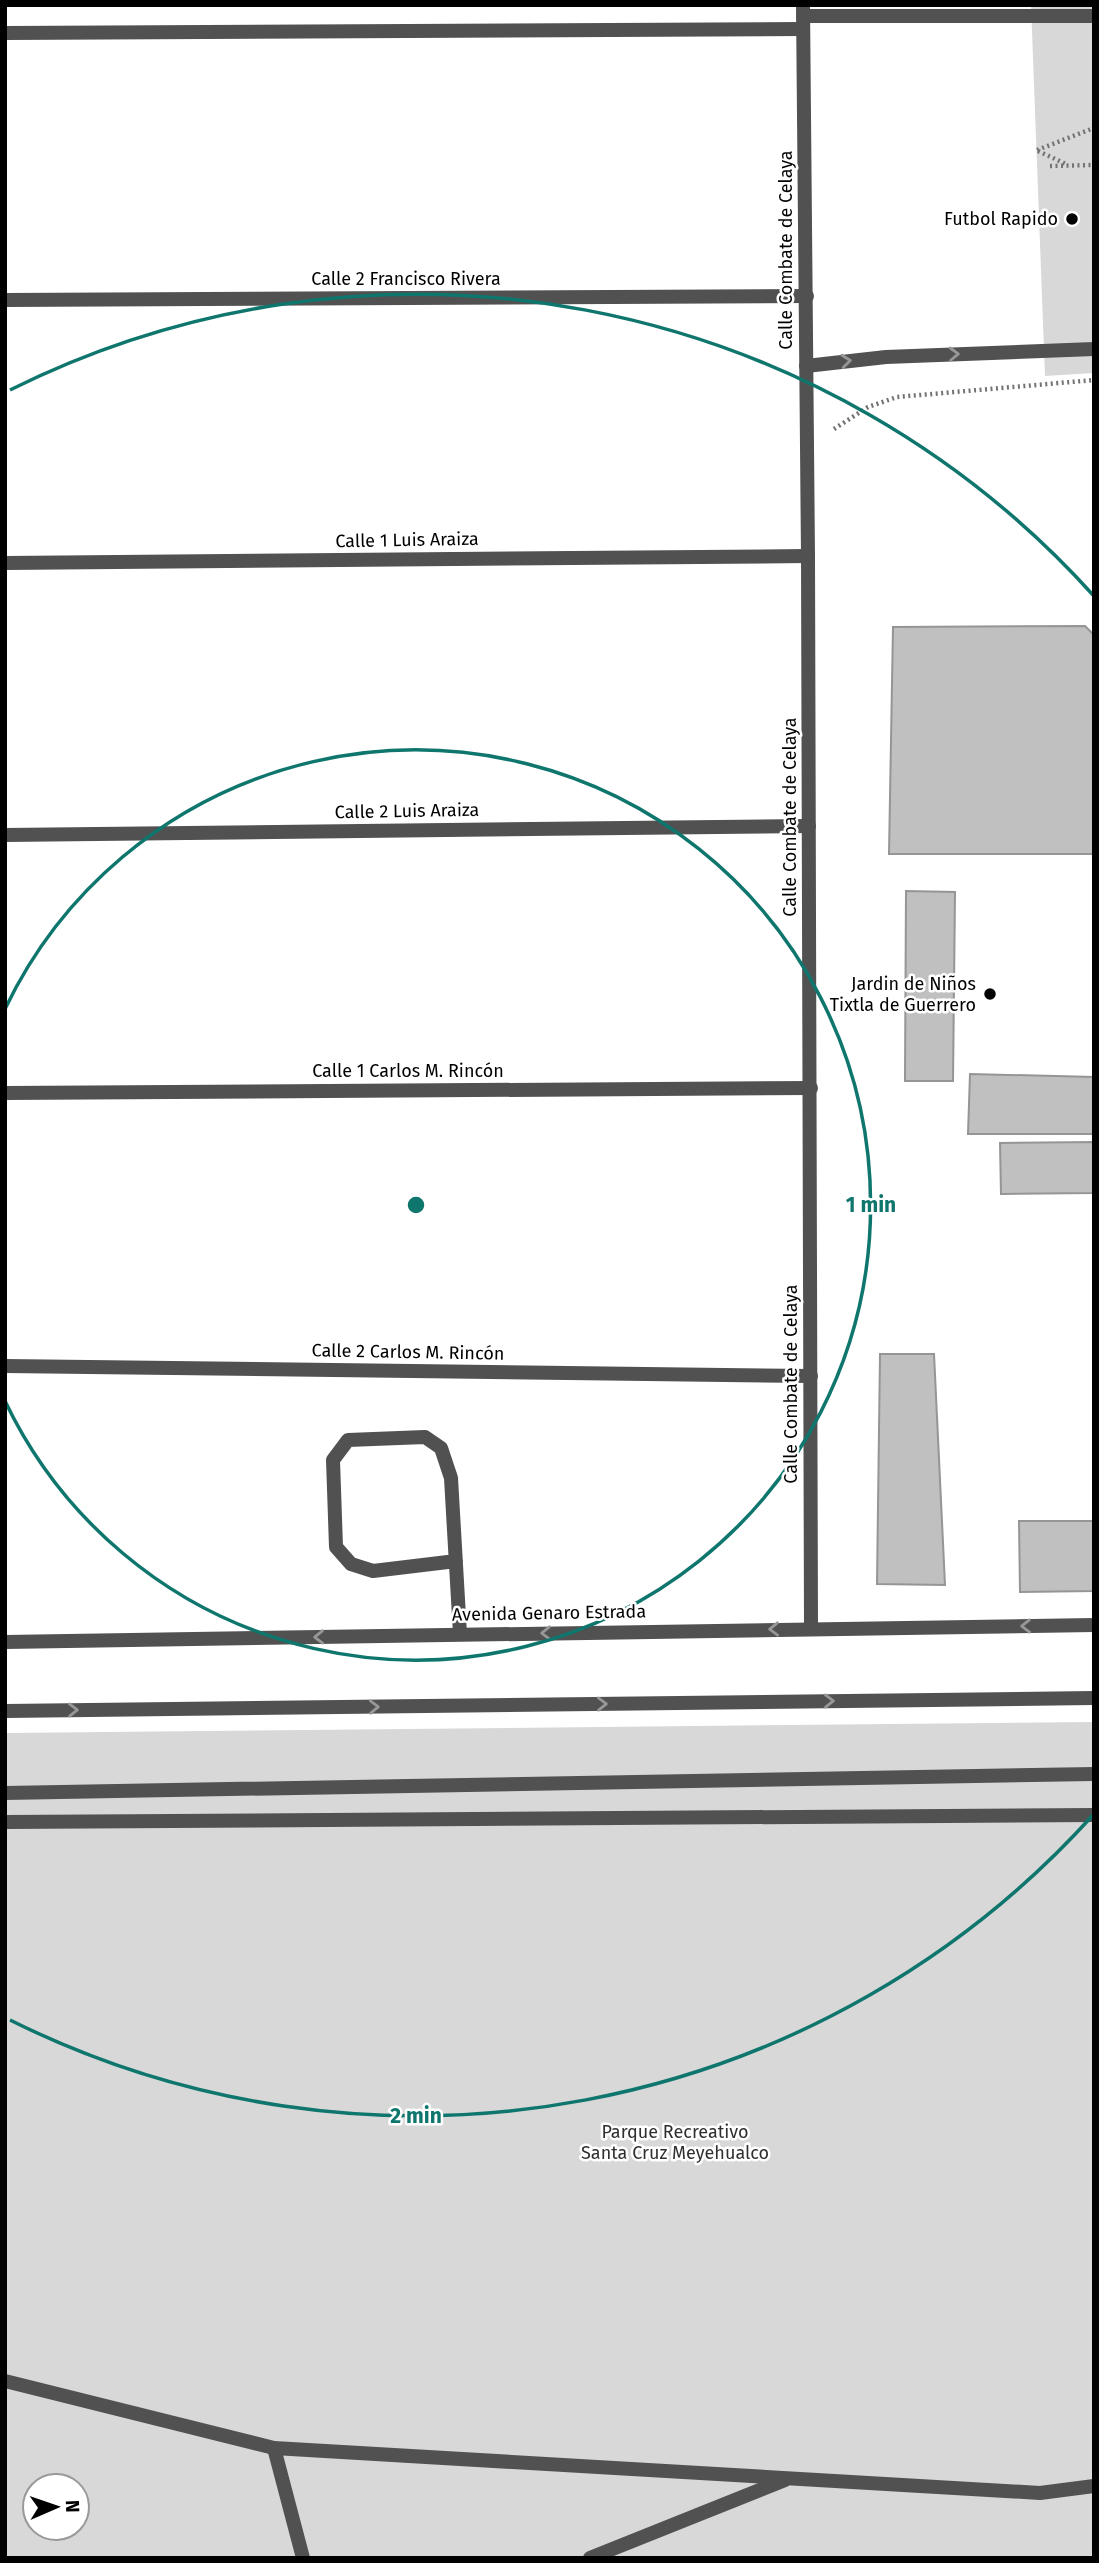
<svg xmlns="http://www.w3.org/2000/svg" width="1099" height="2563" viewBox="0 0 1099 2563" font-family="'Fira Sans',sans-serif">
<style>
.green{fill:#d8d8d8;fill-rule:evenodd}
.building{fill:#c0c0c0;stroke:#959595;stroke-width:2}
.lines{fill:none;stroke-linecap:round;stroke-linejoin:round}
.path{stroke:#737373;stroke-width:4.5;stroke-dasharray:2 3.5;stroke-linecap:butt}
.service{stroke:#515151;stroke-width:14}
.minor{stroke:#515151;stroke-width:14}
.tertiary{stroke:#515151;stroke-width:14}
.oneway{stroke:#979797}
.ring{fill:none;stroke:#0f766e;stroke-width:3.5}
.poi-dot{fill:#000;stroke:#fff;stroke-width:2.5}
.labels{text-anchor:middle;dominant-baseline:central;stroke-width:5;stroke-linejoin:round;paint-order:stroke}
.poi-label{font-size:18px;fill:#000;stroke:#fff;text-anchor:end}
.street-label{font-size:18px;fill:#000;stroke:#fff}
.park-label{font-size:18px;fill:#2f2f2f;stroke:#fff}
.centre{fill:#0f766e;stroke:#fff;stroke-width:3.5}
.ring-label{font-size:21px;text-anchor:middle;font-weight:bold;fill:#0f766e;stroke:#fff;stroke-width:5;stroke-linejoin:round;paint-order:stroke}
</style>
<rect width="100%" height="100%" fill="#fff"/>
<g class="green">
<polygon points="1031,5 1094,5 1094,373 1045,376"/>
<path d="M1094,1722V2558H5V1733ZM35,2486H77V2528H35Z"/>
</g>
<g class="building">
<polygon points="1085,626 1094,635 1094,854 889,854 893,627"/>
<polygon points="906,891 955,892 953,1081 905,1081"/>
<polygon points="970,1074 1094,1077 1094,1134 968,1134"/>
<polygon points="1094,1142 1094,1193 1001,1194 1000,1143"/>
<polygon points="880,1354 934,1354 945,1585 877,1584"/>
<polygon points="1019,1521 1094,1521 1094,1591 1020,1592"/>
</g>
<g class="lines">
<g class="path">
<polyline points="1037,150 1094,128"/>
<polyline points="1038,151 1068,165"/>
<polyline points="1050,166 1094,165"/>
<polyline points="834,429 868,407 897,397 1094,380"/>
</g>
<g class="service">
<polyline points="803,16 1094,16"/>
<polyline points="806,366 886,357 1094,349"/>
<polyline points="456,1561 373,1571 351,1564 336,1547 333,1460 348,1440 425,1437 441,1448 451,1478 460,1634"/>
<polyline points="5,1793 1094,1774"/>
<polyline points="5,1822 1094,1815"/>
<polyline points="5,2381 274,2448 1040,2493 1094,2486"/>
<polyline points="274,2448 303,2558"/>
<polyline points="590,2558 785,2480"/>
</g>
<g class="minor">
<polyline points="803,5 808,556 811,1628"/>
<polyline points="5,33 803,29"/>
<polyline points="5,300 807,296"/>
<polyline points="5,563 808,556"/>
<polyline points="5,835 809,826"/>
<polyline points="5,1093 811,1088"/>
<polyline points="5,1366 811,1376"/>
</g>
<g class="tertiary">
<polyline points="5,1642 1094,1625"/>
<polyline points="5,1711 1094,1698"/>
</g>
</g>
<defs><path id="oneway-chevron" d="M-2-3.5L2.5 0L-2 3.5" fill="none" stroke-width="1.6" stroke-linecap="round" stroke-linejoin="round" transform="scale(1.75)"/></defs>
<g class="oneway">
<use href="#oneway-chevron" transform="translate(954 354) rotate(-2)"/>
<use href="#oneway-chevron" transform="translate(846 361) rotate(-6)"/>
<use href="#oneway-chevron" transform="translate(1026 1626) rotate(179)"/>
<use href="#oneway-chevron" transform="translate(774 1629) rotate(179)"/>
<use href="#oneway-chevron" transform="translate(546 1633) rotate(179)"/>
<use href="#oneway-chevron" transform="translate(319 1637) rotate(179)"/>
<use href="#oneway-chevron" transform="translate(829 1701) rotate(-1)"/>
<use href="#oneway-chevron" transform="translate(602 1704) rotate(-1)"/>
<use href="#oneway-chevron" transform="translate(374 1707) rotate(-1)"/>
<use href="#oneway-chevron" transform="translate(73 1710) rotate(-1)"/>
</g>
<g class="ring">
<path d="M5 1009A455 455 0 1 1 5 1401"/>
<path d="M1093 1815A911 911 0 0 1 10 2020M10 390A911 911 0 0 1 1093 595"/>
</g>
<g class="poi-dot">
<circle cx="1072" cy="219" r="7"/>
<circle cx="990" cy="994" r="7"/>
</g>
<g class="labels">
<g class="poi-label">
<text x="1058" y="219">Futbol Rapido</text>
<text x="976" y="984">Jardin de Niños<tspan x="976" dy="21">Tixtla de Guerrero</tspan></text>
</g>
<g class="street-label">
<text transform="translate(786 250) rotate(-90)">Calle Combate de Celaya</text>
<text x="406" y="279">Calle 2 Francisco Rivera</text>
<text transform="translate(407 540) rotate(-1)">Calle 1 Luis Araiza</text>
<text transform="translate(407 811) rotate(-1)">Calle 2 Luis Araiza</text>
<text transform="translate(790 817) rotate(-90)">Calle Combate de Celaya</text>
<text x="408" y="1071">Calle 1 Carlos M. Rincón</text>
<text transform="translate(408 1352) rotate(1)">Calle 2 Carlos M. Rincón</text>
<text transform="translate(791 1384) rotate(-90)">Calle Combate de Celaya</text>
<text transform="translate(549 1613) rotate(-1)">Avenida Genaro Estrada</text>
</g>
<g class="park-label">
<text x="675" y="2132">Parque Recreativo<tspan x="675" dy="21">Santa Cruz Meyehualco</tspan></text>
</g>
</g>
<circle cx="416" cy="1205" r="10" class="centre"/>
<g class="ring-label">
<text x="871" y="1212">1 min</text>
<text x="416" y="2123">2 min</text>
</g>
<rect width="1099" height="2563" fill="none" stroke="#000000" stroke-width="14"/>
<g transform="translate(56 2507) rotate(88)"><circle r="33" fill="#ffffff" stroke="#999999" stroke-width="2"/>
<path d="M0-5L12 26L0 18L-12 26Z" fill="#000000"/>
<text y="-10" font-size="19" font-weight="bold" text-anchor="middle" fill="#000000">N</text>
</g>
</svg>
